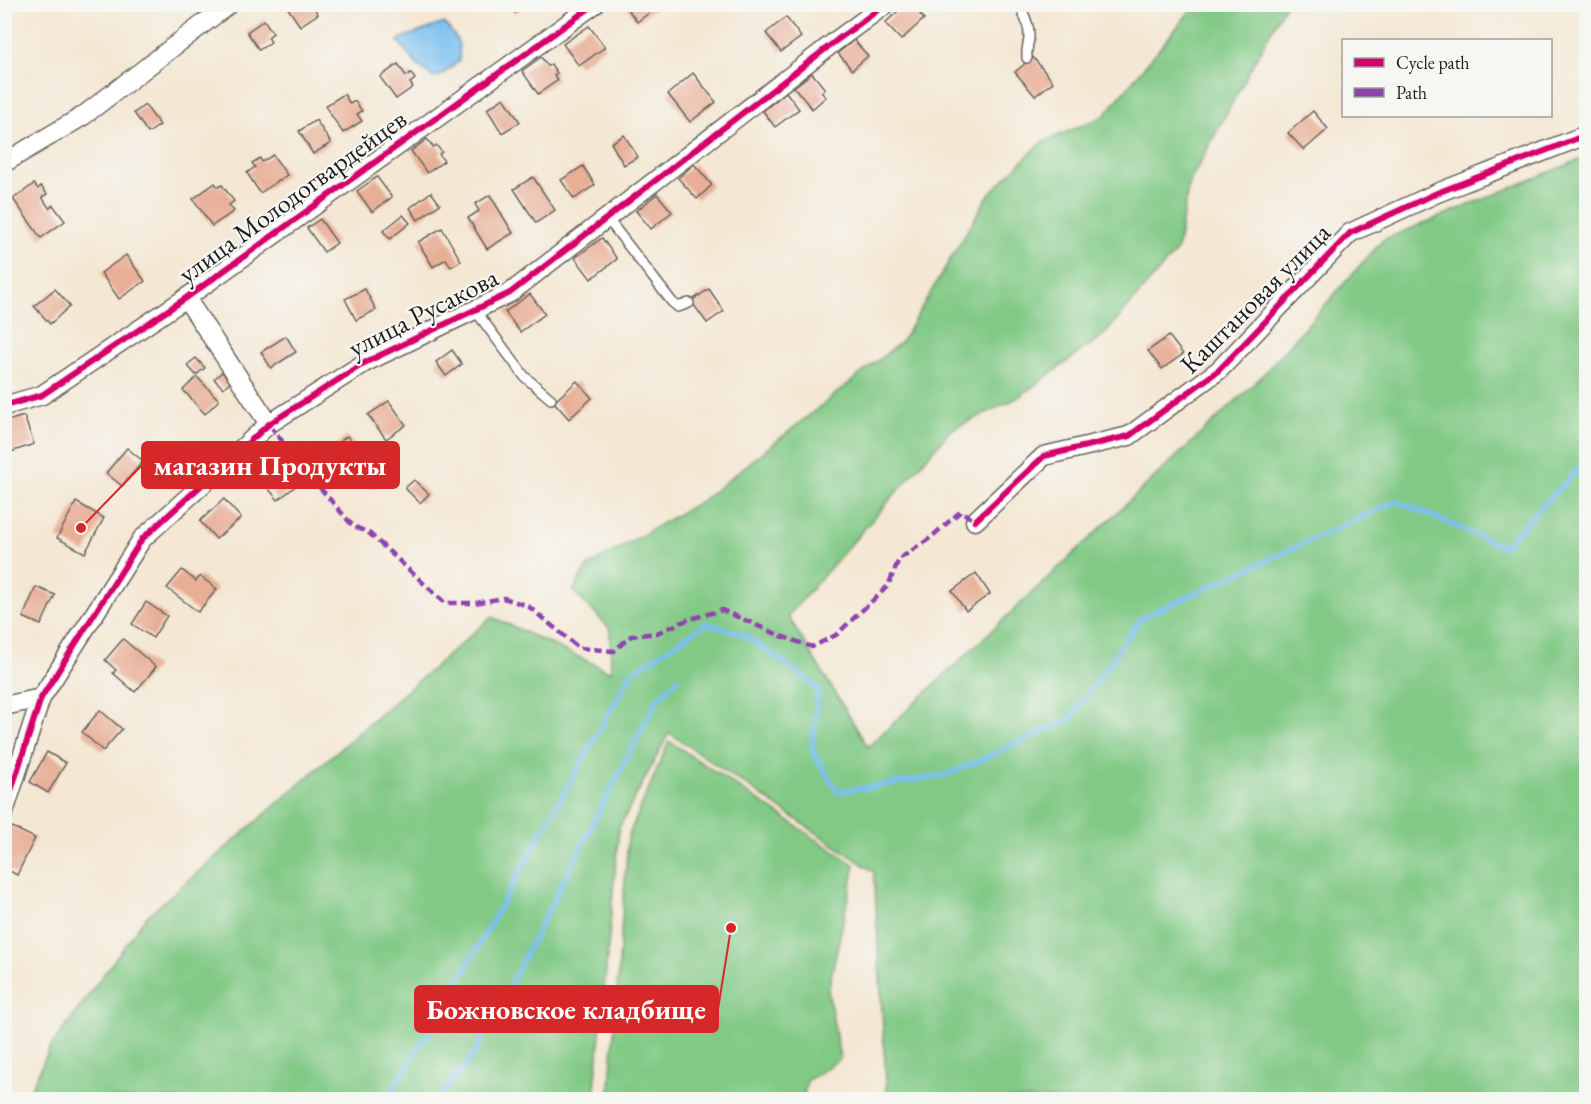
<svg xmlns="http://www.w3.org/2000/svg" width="1591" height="1104" viewBox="0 0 1591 1104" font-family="'EB Garamond',serif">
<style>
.green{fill:#81c985;stroke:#4e7250;stroke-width:1.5}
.water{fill:#7ac0f1;stroke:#4b6e86;stroke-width:1.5}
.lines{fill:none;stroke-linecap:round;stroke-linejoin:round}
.stream{stroke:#7ac0f1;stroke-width:5}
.building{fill:#e8ae96}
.service-casing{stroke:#68635c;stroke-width:12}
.minor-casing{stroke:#68635c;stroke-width:21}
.service{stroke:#fff;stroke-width:9}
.minor{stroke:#fff;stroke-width:18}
.quiet{stroke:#8e44ad;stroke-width:4.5;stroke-dasharray:9 4.5;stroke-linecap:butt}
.cycleway-casing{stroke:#f6f6f2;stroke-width:10}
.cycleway{stroke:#d6006c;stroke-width:6}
.labels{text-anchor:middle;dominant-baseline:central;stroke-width:4.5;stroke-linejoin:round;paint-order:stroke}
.street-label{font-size:27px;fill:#1c1c1c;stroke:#f6f6f2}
.leader{fill:none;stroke:#d62828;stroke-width:2}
.callout-dot{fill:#d62828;stroke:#f6f6f2;stroke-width:2}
.callout{fill:#d62828;stroke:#d62828;stroke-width:2}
.callout-label{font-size:28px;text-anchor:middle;font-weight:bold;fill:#fff}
</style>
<rect width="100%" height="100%" fill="#f6f6f2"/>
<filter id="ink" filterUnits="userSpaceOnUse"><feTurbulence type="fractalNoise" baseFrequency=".0167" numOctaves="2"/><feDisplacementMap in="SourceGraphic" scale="12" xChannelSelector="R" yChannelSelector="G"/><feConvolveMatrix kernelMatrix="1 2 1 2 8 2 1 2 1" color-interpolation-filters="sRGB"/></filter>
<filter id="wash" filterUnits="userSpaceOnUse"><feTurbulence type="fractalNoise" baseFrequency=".008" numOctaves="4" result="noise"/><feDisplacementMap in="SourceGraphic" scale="24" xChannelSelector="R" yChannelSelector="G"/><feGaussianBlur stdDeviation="1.35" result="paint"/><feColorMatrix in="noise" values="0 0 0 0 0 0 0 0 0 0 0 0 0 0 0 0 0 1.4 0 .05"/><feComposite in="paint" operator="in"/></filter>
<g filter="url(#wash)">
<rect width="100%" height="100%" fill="#f4e7d3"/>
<g class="green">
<polygon points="1195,5 1285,5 1189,183 1177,250 1105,334 1017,398 951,430 788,616 868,747 1260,378 1383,240 1586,157 1586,1099 887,1099 874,872 669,733 619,828 594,1099 26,1099 51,1046 145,918 492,617 611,672 610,629 573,591 587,567 703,500 902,341 989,194 1041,143 1104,116"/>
<polygon points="669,741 855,865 828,991 840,1059 807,1081 803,1099 609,1099 628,837"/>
</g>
<path class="water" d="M444,23C457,37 461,42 459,61L442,75L434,78L417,65L398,41L402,38Z"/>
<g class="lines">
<g class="stream">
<polyline points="385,1100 434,1025 632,672 707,623 744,635 794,669 818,689 812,751 838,792 947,775 1069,720 1141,618 1397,501 1503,547 1586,461"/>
<polyline points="437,1100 474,1054 658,698 679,678"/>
</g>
</g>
<g id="blocks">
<g class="building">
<polygon points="285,4 311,4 318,14 300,26"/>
<polygon points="509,4 527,4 515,13"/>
<polygon points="624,4 655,4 657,7 637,22"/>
<polygon points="906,4 912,4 924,19 901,40 885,23"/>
<polygon points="786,17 801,37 781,52 766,33"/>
<polygon points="264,20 273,33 268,37 271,42 259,50 247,32"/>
<polygon points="589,26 605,47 579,66 563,44"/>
<polygon points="854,40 868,56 852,70 838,53"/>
<polygon points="541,57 548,66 551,64 557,73 554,75 558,80 538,94 522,71"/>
<polygon points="1033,57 1053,82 1035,96 1015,72"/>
<polygon points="398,64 406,76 411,73 415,79 410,83 413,87 396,99 380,77"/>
<polygon points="693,73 716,102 690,122 668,94"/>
<polygon points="812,73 825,89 821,92 826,97 812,109 794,87"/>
<polygon points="786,92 799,109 775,127 763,111"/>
<polygon points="344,94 350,104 355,101 362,111 357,114 362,121 343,133 325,106"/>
<polygon points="504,98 520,122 502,133 487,109"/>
<polygon points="145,105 160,125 148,133 134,113"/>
<polygon points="1313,111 1328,129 1304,150 1288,133"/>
<polygon points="316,120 331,143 313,154 299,131"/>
<polygon points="624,135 638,157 624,165 611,143"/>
<polygon points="427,139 433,147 436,145 442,152 439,154 444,161 427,173 411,151"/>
<polygon points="273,155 287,175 260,193 247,173 255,167 252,163 260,158 262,162"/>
<polygon points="694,164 712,185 697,199 678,178"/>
<polygon points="583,166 595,185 574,199 561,180"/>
<polygon points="377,177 392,197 372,212 357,191"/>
<polygon points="533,177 555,210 536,223 514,189"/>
<polygon points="215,183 218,187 222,185 234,201 229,205 234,211 212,226 193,199"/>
<polygon points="34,184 38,189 41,186 47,194 42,197 49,208 53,205 65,221 41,238 13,199"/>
<polygon points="431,192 440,204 418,220 410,208"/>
<polygon points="657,194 672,212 651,229 636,211"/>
<polygon points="490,195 513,233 487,249 468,218 479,211 475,204"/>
<polygon points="403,215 410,223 390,239 383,231"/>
<polygon points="320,219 337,243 324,252 307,228"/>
<polygon points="442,228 461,261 451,267 446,259 433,267 418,242"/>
<polygon points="602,238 617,259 591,279 575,258"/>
<polygon points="126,255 145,281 119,299 101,273"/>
<polygon points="55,289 70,306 50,324 34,306"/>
<polygon points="365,289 376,310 356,320 345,299"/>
<polygon points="709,289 724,311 707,323 691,301"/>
<polygon points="530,294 545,314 520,332 505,312"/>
<polygon points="286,336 296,352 271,368 261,352"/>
<polygon points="1169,336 1183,354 1162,369 1148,351"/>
<polygon points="452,350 462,364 446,376 436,362"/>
<polygon points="196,358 205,368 196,375 187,365"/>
<polygon points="222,372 231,381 223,388 214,379"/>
<polygon points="197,377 219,400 205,414 183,390"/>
<polygon points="577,381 592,398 569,419 554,402"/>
<polygon points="389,401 406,425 386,439 368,415"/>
<polygon points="24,416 34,444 8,453 4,441 4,422"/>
<polygon points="347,436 359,450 336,468 325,453"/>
<polygon points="127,448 143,461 122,486 106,473"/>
<polygon points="372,455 388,474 371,488 359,473 367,466 364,462"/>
<polygon points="288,463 302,481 278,500 263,482"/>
<polygon points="414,480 429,494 420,503 405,488"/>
<polygon points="224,499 241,518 216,539 200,521"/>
<polygon points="76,502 104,518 85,553 57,538"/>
<polygon points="182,570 196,581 200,576 217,589 198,612 167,588"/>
<polygon points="976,573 990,594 966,611 952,591"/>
<polygon points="36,587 55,595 41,625 23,617"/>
<polygon points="146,602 167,616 153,638 132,624"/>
<polygon points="123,639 156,667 135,692 113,673 116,670 105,660"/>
<polygon points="100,710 122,729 103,751 82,732"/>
<polygon points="47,752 66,763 48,793 30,782"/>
<polygon points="10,826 35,838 17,875 4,868 4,837"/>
</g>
</g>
</g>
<g filter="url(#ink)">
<use href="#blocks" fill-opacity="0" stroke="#68635c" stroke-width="1.5"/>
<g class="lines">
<g class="service-casing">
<g id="service">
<path d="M1019,4C1024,15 1030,26 1029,38C1028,47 1026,48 1027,58"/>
<polyline points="607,218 672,302 678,307 689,303"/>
<polyline points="475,310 525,377 551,399"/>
</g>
</g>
<g class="minor-casing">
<g id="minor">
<polyline points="4,163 83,116 229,4"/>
<polyline points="186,298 269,424"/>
<polyline points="4,406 42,395 186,298 595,4"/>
<polyline points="975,521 1044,456 1129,436 1219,370 1350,233 1437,193 1586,135"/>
<polyline points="4,706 41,698"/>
<polyline points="4,812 41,698 142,539 269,424 366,362 510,293 837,40 886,4"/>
</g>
</g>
<use href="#service" class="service"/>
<use href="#minor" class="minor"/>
<polyline class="quiet" points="269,424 302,467 353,526 369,533 445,603 475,603 504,598 528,606 579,648 614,651 631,636 657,633 687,620 722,610 781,636 812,647 836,635 888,586 899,559 929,539 961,511 975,521"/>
<g class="cycleway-casing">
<g id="cycleway">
<polyline points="4,406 42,395 186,298 595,4"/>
<polyline points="975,521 1044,456 1129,436 1219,370 1350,233 1437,193 1586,135"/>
<polyline points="4,812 41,698 142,539 269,424 366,362 510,293 837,40 886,4"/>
</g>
</g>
<use href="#cycleway" class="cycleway"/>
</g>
</g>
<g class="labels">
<g class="street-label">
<text transform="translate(292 196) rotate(-36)">улица Молодогвардейцев</text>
<text transform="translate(1255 298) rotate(-45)">Каштановая улица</text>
<text transform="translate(423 312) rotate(-27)">улица Русакова</text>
</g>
</g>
<path class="leader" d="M81 528L142 465M731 928L718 1009"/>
<g class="callout-dot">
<circle cx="81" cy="528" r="6"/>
<circle cx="731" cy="928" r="6"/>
</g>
<g class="callout">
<rect x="142" y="442" width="257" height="46" rx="6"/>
<rect x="415" y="986" width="303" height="46" rx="6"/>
</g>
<g class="callout-label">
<text x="270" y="475">магазин Продукты</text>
<text x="566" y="1019">Божновское кладбище</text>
</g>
<rect width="1591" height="1104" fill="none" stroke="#f6f6f2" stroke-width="24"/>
<rect x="1342" y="39" width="210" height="78" fill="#f6f6f2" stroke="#9f9f9c" stroke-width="1.5"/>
<rect x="1354" y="58" width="30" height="9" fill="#d6006c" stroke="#9f9f9c" stroke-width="1.5"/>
<text x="1396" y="69" font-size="18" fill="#1c1c1c">Cycle path</text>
<rect x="1354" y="88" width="30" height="9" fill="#8e44ad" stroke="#9f9f9c" stroke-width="1.5"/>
<text x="1396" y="99" font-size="18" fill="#1c1c1c">Path</text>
</svg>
